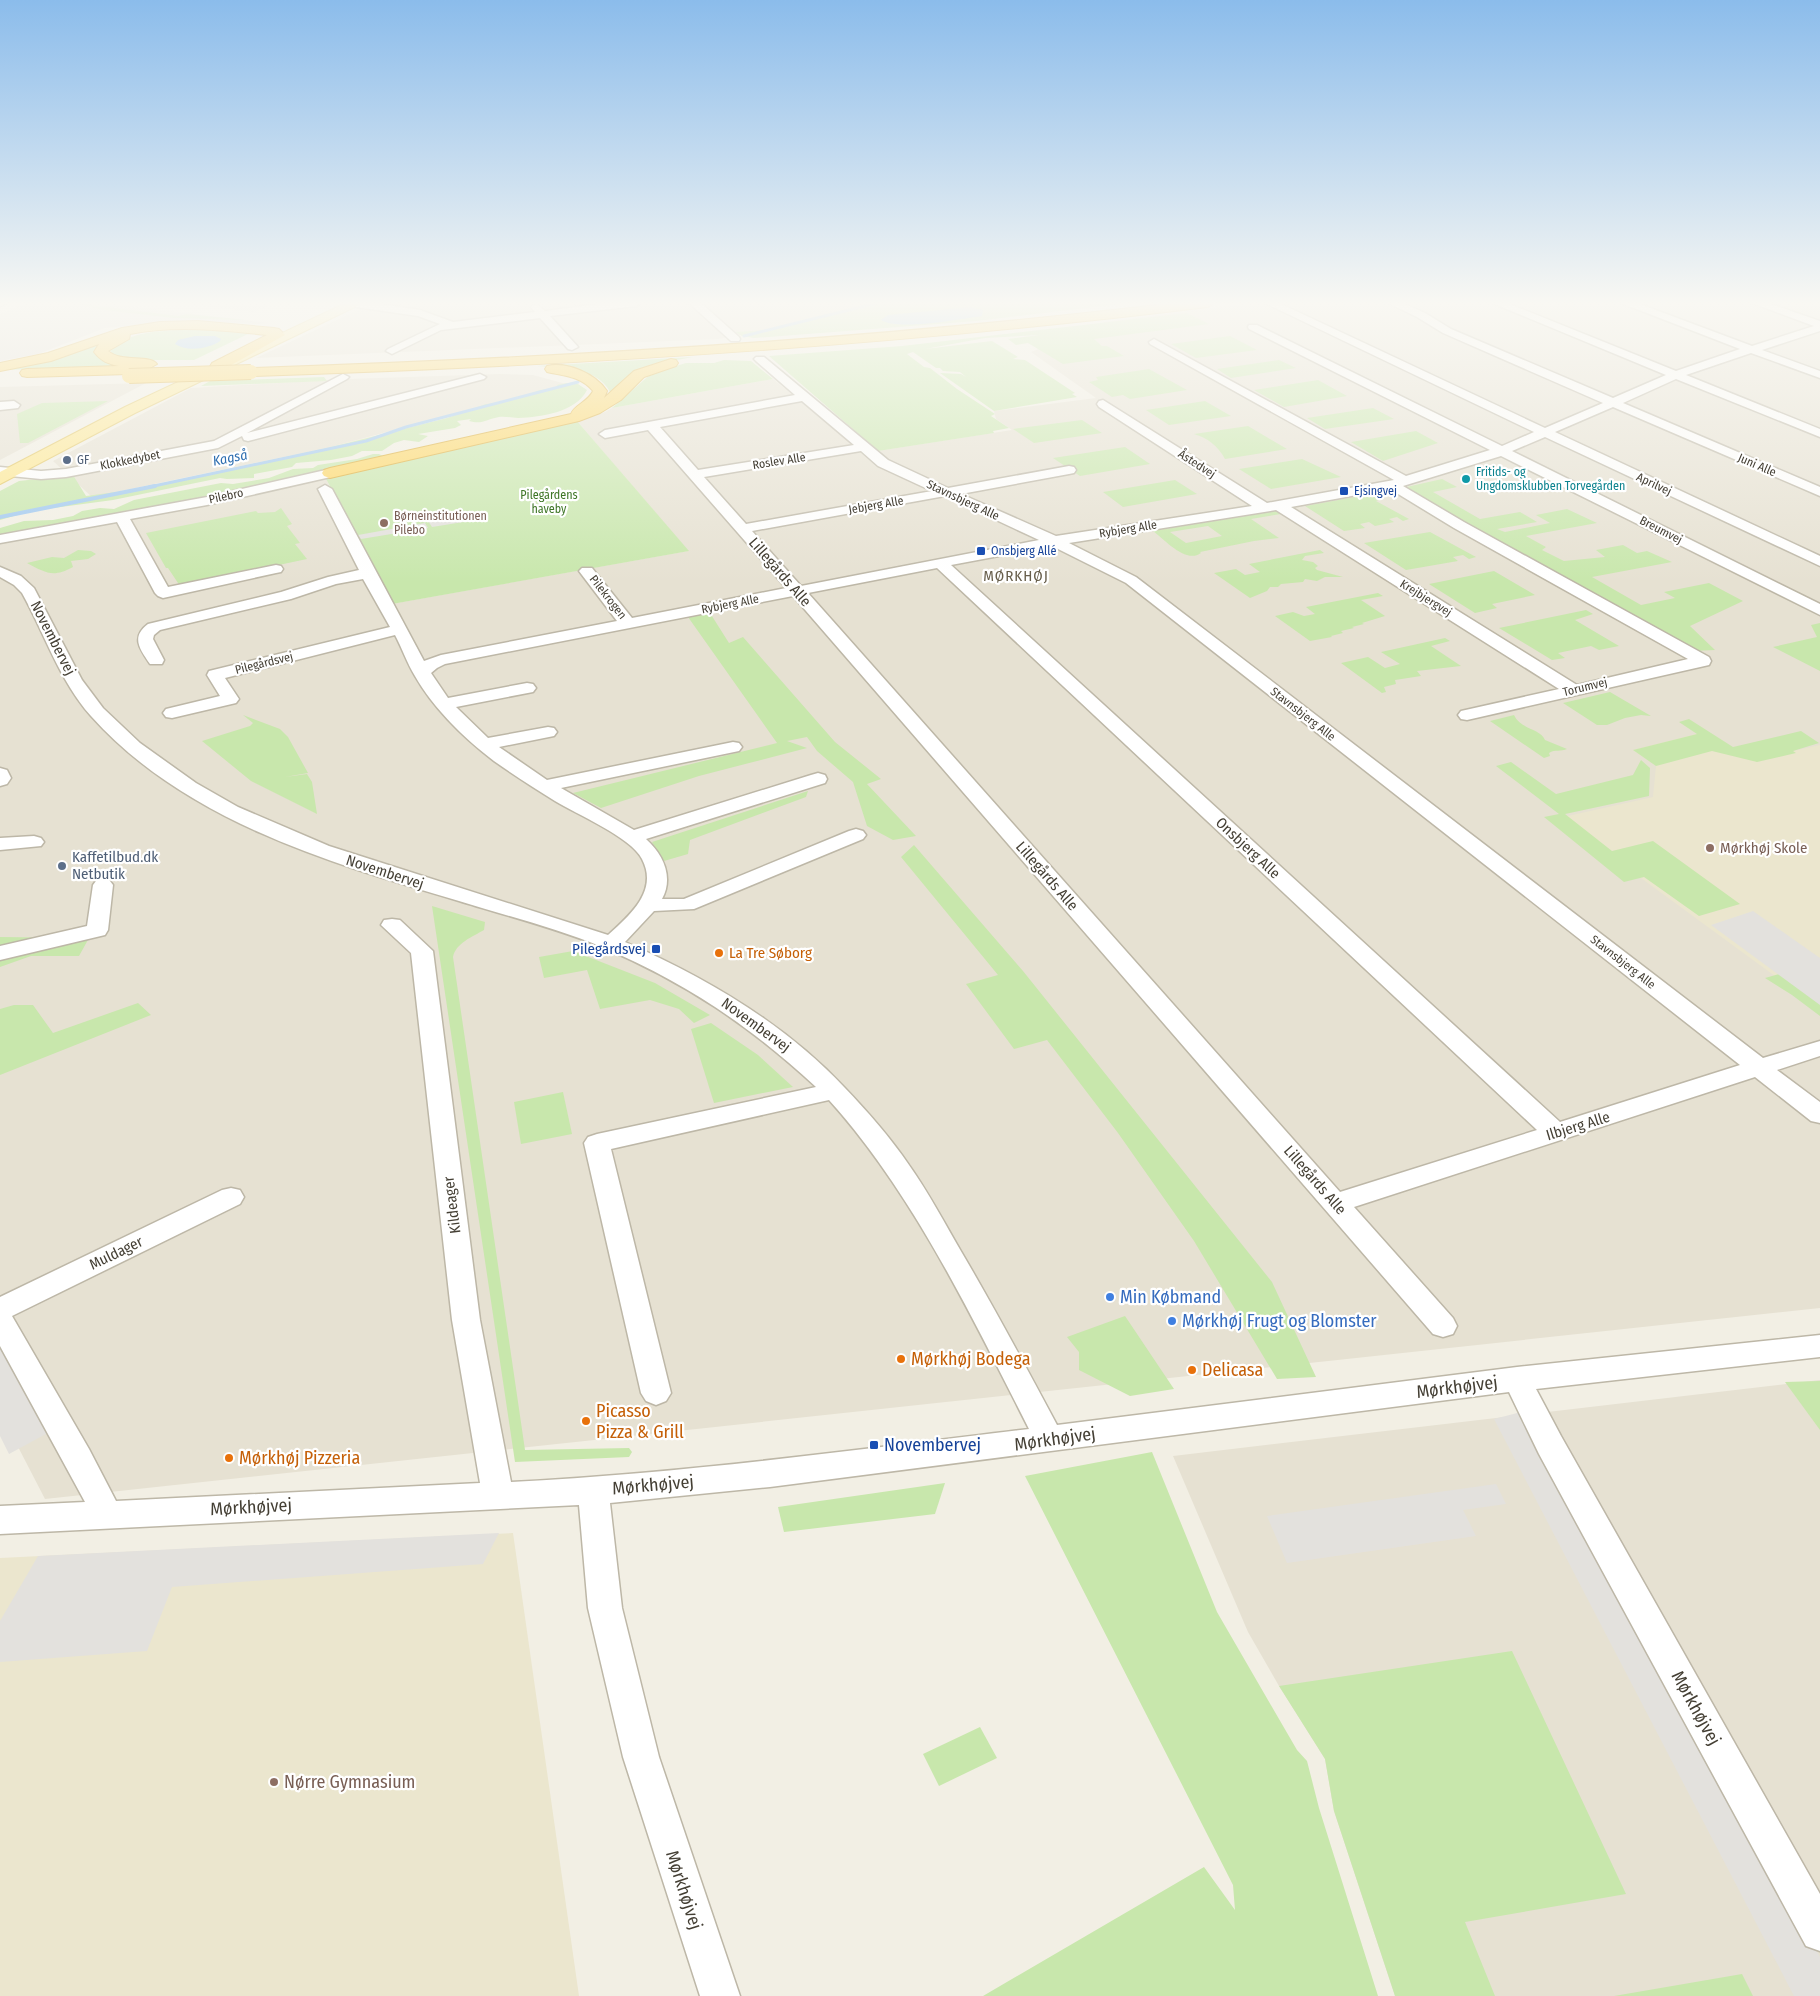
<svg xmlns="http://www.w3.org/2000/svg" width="1820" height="1996" viewBox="0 0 1820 1996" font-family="'Fira Sans Condensed',sans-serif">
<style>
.residential{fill:#e6e1d2}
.industrial{fill:#e4e0d9}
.education{fill:#ebe6ce}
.green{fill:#c8e7ac;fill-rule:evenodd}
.parking{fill:#e3e1dd}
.water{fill:#9fc8f0}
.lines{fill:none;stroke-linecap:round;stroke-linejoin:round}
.stream-far1{stroke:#9fc8f0;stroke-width:3}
.stream{stroke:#9fc8f0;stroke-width:4}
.minor-casing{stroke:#bdb7a7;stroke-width:3}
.major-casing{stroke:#e4c761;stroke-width:2}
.highway-casing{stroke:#ddad33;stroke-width:2}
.minor{fill:#fff;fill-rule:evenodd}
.major{fill:#fee891;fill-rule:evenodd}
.highway{fill:#fed763;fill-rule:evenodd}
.tram{stroke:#949494;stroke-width:1}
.highway-bridge-casing{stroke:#ddad33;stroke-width:16;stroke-linecap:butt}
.highway-bridge{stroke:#fed763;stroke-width:14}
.service-dot{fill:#5c6f8a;stroke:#fff;stroke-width:2}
.culture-dot{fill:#0f9aa8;stroke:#fff;stroke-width:2}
.transit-dot{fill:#1a4fb4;stroke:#fff;stroke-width:2}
.education-dot{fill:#8d6e63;stroke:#fff;stroke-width:2}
.food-dot{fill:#e8710a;stroke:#fff;stroke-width:2}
.shop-dot{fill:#3f7fe0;stroke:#fff;stroke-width:2}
.labels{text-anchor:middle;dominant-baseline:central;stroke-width:4.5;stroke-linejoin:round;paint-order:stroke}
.far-service-label{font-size:12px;fill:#4e5e75;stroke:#fff;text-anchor:start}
.far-street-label{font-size:12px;fill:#443f34;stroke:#fff}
.far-culture-label{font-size:12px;fill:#0d838f;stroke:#fff;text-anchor:start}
.far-transit-label{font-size:12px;fill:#164399;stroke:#fff;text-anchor:start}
.far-park-label{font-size:12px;fill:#3f7627;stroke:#fff}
.far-education-label{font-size:12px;fill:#785e54;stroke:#fff;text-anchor:start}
.far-water-label{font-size:14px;font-style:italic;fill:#2d6eb0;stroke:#fff}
.street-label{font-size:15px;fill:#443f34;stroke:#fff}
.far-quarter-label{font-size:15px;letter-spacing:1px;fill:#675e4b;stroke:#fff}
.education-label{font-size:15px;fill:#785e54;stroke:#fff;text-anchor:start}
.service-label{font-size:15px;fill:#4e5e75;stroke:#fff;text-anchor:start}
.transit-label{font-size:15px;fill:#164399;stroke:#fff;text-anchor:end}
.food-label{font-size:15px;fill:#c56008;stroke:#fff;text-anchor:start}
.near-shop-label{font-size:18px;fill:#366cbe;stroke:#fff;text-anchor:start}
.near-food-label{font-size:18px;fill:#c56008;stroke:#fff;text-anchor:start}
.near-street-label{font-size:18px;fill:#443f34;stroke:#fff}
.near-transit-label{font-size:18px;fill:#164399;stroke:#fff;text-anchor:start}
.near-education-label{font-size:18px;fill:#785e54;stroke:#fff;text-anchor:start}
</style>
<rect width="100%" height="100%" fill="#f2efe4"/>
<g class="residential">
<polygon points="373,303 869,303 766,330 718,339 256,358"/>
<polygon points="1250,303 1820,303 1820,1308 45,1499 0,1412 0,544 252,495 325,477 391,604 688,551 577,421 605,412 612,408 773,379 861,451 877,451 1012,430 996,419 994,411 1096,398 1031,352 1105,322"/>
<polygon points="500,374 533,375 566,384 327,448 92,497 53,461 191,388 348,379"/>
<polygon points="146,383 0,460 0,387"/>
<polygon points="1820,1380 1820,1996 1395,1996 1334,1811 1325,1759 1279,1686 1248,1632 1173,1456"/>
</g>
<polygon class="industrial" points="26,303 103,303 269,323 256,324 187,320 105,328 38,354 0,361 0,314"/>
<g class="education">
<polygon points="1704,732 1754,760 1820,745 1820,1009 1559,818 1653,797 1656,766 1633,750"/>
<polygon points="513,1533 579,1996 0,1996 0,1558"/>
</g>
<g class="green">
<polygon points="75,303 178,316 187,314 246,320 174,318 103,310"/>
<polygon points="869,303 1129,303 976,321 754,338 742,336 735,332 766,330"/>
<polygon points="1187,313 1209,324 1094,339 1102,346 1107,346 1124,356 1063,364 1028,343 1016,345 1008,339 1039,335 985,338 925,349 992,341 1018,357 1013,359 1025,360 1075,393 1072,394 1077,397 994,411 940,373 961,374 966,377 960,372 943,371 940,368 936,368 913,352 907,354 924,367 930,368 957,389 995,414 991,416 1009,428 993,431 994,433 878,451 769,356 902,346"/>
<path d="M176,330H215L248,334L194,360H131L114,355L109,349C132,333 148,332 176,330Z"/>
<polygon points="1230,336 1257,350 1196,358 1171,344"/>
<polygon points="100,344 94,353 104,360 130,366 1,370"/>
<path d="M693,357L666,362L607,397L610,392C597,367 562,368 537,366Z"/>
<polygon points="724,360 751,361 773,379 612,408 652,373 686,363 714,363"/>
<polygon points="1279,360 1296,368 1231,378 1217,369"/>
<polygon points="1149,369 1187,390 1130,399 1123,395 1112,397 1089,382 1098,380 1096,377"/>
<polygon points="324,377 327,381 201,386 210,381"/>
<polygon points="1318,380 1347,396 1284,407 1254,390"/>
<path d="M567,383L578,384L587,390C576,412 542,417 518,418C512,418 505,416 499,417C487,419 482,425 469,421L471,419L457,421L461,425L455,428L418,434L428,436L419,442L404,440L394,443L382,451H362L352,456L331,460L296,463L292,467L254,474V478L227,479L220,478L113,500L31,511L0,520V491L19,481L73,475L86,496L131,490L327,448L447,418L486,404L505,402L540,390L559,388L557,385Z"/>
<polygon points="108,401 28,443 20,443 17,414 42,403"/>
<polygon points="1205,401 1231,416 1169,425 1146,410"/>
<polygon points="1373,408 1394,419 1325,429 1307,418"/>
<polygon points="1082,420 1102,433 1034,443 1013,429"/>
<polygon points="577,421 689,551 392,604 325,477"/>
<path d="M1248,426L1287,449L1225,459C1218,446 1208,438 1194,434Z"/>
<polygon points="1416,431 1438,443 1383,461 1351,442"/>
<polygon points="1125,447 1150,464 1080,476 1053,458"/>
<polygon points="373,454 379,454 383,456 383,458 61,527 0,538 0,528 24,521 53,520 73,516 82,511 100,508 114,509 134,500 221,483 233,484 269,478 293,469 313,468 318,465 357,459"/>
<polygon points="1302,459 1341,477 1271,489 1239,469"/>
<polygon points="1442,479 1457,487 1433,492 1480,519 1520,512 1537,522 1497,529 1505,532 1550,523 1536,515 1567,509 1597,523 1526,536 1546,547 1542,550 1564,561 1605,557 1596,550 1623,545 1637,553 1647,551 1672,562 1592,577 1641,605 1675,598 1664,592 1709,583 1743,601 1690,626 1715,650 1692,651 1402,488"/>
<polygon points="1175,480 1197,494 1123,507 1103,492"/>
<polygon points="1377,493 1384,498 1376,501 1409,519 1403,521 1397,517 1389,519 1394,522 1375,526 1369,522 1360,524 1365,528 1344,531 1305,506"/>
<polygon points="281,508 292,524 287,526 300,543 295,544 307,559 180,586 168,568 166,568 146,533 256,511 258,513 275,512"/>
<path d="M1276,511L1281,514L1251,519L1279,538L1254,541L1200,552L1201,553C1186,564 1165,540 1153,531ZM1208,526L1222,536L1186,543L1170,532Z"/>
<polygon points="1430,532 1476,557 1469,559 1463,555 1453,557 1458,561 1406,570 1364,543"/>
<path d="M78,550L91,551L96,554L88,559L71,561L73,567C53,578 46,573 27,563L52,557L64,558Z"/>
<polygon points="1320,550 1324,553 1305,556 1302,560 1313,562 1318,566 1315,568 1317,570 1343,577 1325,577 1317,581 1305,579 1303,582 1281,584 1278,587 1270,587 1267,591 1250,598 1214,573 1236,569 1245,575 1260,572 1249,564"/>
<polygon points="1494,571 1535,595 1492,604 1497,608 1475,613 1429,584"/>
<polygon points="1378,593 1383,596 1361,600 1385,616 1362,623 1364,624 1352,627 1354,628 1341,631 1343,633 1331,636 1332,637 1310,641 1275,616 1293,612 1304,616 1315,614 1306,607"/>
<polygon points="1586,610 1593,614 1575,620 1619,646 1599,650 1591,646 1558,653 1565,658 1552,660 1499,628"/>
<polygon points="710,613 729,643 743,637 835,742 881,779 867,784 916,836 893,840 867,826 853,782 817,751 807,737 787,741 807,748 699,776 601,808 573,793 777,743 688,617"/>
<polygon points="1820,623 1820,671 1773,647 1817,637 1811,625"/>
<polygon points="1445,638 1450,641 1431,646 1461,666 1417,671 1421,676 1395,680 1396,684 1384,687 1386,692 1382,693 1341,663 1368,657 1385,668 1400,664 1381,652"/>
<polygon points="1610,692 1651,716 1641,715 1625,718 1607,725 1597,725 1563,703"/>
<polygon points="243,715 280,729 288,737 308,773 285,777 307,774 312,782 317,814 251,781 202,741 250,726 253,723"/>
<path d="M1514,715C1521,730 1540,728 1545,740L1567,749C1561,752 1555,749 1549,753L1550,756L1544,758L1490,721Z"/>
<polygon points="1689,719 1733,747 1801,731 1819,743 1793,751 1796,753 1757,762 1712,751 1656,766 1633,750 1697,734 1679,722"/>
<polygon points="1641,760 1650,768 1649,796 1565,814 1612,851 1653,841 1740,904 1699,916 1644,877 1624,882 1544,817 1559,814 1496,766 1511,762 1556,794 1633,775"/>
<polygon points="808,791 806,797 690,840 688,854 664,861 652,842"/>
<polygon points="914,845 1023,971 1272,1282 1316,1377 1277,1379 1194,1241 1118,1133 1047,1040 1014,1049 966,984 998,975 901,857"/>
<path d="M432,906L485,922L484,930C472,937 456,943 453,957L525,1450L629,1448L632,1452L629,1457L515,1462Z"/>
<polygon points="0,937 89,938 79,956 31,956 0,967"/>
<polygon points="573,951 655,983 710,1015 694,1023 679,1009 650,1000 600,1009 587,970 544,978 539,957"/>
<polygon points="1789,971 1820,995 1820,1016 1792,995 1765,978"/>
<polygon points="138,1003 151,1015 0,1075 0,1009 14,1005 33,1005 53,1033"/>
<polygon points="711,1023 758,1055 793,1087 714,1103 691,1029"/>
<polygon points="563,1092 572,1134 521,1144 514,1102"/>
<polygon points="1125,1316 1174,1389 1130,1396 1079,1370 1079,1352 1067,1337"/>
<polygon points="1820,1381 1820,1430 1785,1382"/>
<polygon points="1152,1452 1217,1612 1297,1750 1307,1761 1319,1808 1378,1996 983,1996 1204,1867 1235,1910 1233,1885 1025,1476"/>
<polygon points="945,1483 935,1514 784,1532 778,1507"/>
<polygon points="1512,1651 1626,1894 1465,1922 1495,1996 1395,1996 1334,1811 1325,1759 1279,1686"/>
<polygon points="980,1727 997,1758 939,1786 923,1754"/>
<polygon points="1742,1974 1753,1996 1614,1996"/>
</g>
<g class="parking">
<polygon points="179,303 289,303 294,304 290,306 272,304 254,312"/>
<polygon points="470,511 476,520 432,527 426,518"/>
<polygon points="425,523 428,528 361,539 358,535"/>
<polygon points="1753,911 1820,958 1820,1005 1711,925"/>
<polygon points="0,1320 57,1428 9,1454 0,1436"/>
<polygon points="1521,1412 1820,1957 1820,1996 1794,1996 1494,1419"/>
<polygon points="1496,1484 1506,1504 1463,1510 1476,1536 1287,1563 1267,1516"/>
<polygon points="499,1533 483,1564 172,1587 147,1651 0,1662 0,1621 38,1556"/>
</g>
<g class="water">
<path d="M971,307L983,310L982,316C961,319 898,331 881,320L888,315Z"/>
<path d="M195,336H215L221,339L220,341C209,349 186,352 175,344L178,340Z"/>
</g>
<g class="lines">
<g class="stream-far1">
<polyline points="744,336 877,303"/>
<polyline points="149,487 366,441 406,427 578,382"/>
</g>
<polyline class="stream" points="0,517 155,486"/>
<g class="minor-casing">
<g id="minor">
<polygon points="374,303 420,310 453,322 535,312 531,307 536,304 545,311 607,303 641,303 636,306 550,316 578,347 572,350 568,349 540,318 441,330 392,354 386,351 388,349 440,324 418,316 356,307 351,304"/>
<polygon points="689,303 701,303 739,337 740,339 739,341 731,341"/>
<path d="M1265,303H1279L1545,428L1603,403L1443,333L1417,317L1388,303H1403L1425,313L1451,329L1613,398L1666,375L1492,303H1507L1676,371L1740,349L1621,303H1637L1752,346L1814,326L1752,303H1768L1820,321V331L1762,350L1820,371V378L1751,353L1686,375L1820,429V437L1676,379L1623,403L1820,487V496L1613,407L1555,432L1820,556V566L1545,437L1512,451L1820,604V615L1501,456L1403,486L1464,522L1709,657L1711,661L1709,665L1467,720L1461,719L1458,715L1461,711L1559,689L1276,510L1069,543L1136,577L1763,1058L1820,1041V1056L1777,1070L1820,1102V1123L1811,1121L1755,1077L1354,1207L1453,1318L1457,1326L1453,1334L1443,1337L1433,1334L793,596L445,664L437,668L431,673L448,698L527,683L533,684L536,688L533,692L456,707L488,738L548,727L554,728L557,732L554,736L499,747L547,780L733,742L739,743L742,747L739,751L561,788L634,830L811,775L818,773L825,775L827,779L825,783L646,839C663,854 674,877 662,899H684L849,831L856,829L863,831L866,835L863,839L694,909L654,911L625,942C705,977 784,1023 844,1087C867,1111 890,1137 909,1165C929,1193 945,1224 962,1253C995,1309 1026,1367 1057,1425L1517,1367L1820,1335V1357L1536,1389L1561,1436L1820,1894V1951L1806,1946L1539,1454L1509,1392L770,1487L610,1503L622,1608L659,1757L740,1996H700L623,1757L588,1608L579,1505L0,1534V1506L85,1502L0,1346V1297L222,1190L231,1188L240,1190L244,1197L240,1204L12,1316L89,1449L116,1501L480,1483L452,1320L411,953L381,925L384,920L392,919L400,920L433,951L480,1320L511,1482C684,1473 856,1450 1029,1429C972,1317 913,1193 829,1100L611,1149L671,1393L666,1401L656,1405L646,1401L641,1393L584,1143L588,1137L597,1134L816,1087C750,1026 685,982 602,947C556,928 507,916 459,901C329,863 184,820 91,716C59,680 45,634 22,593L14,585L0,577V567L21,576L34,588L82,680L103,708L140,743L196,783L238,807L329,846L608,935C629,916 659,891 642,859C631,837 576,814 555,801C534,788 514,775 494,761C464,738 434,709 415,676C407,663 402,648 395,635L225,678L239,699L236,703L172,718L166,717L163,713L166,709L220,696L207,675L209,671L390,627L363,579L336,584L291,599L160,630L154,635L153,639L164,660L162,664H150C139,648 131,637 148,624L281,592L328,577L359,570L318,489L325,485L332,489L424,661L441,655L617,621L579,571L582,568H592L632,618L786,588L648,430L605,438L599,434L605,430L795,395L756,361L754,359L756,357H764L888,460L948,488L1069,466L1074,467L1076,470L1074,473L1069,474L961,494L1056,536L1252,506L1099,407L1097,404L1099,401L1103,400L1267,503L1394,480L1150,344L1149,342L1154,339L1406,476L1490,450L1249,329L1248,327L1249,325H1257L1502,446L1534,432ZM802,401L854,445L698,470L660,427ZM861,451L878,466L932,491L746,524L704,477ZM1390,489L1454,528L1688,659L1577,685L1291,507ZM945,496L1039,540L801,586L752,531ZM1052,546L1126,583L1740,1065L1560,1122L951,565ZM937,568L1537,1130L1340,1192L808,593Z"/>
<polygon points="343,374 349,377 347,379 247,433 480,374 486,377 484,379 248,441 244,440 242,436 218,448 66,477 41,479 0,475 0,467 41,471 66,469 214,441"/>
<polygon points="14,401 20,405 18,408 0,410 0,402"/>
<polygon points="330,469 335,470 337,473 335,476 207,505 130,519 168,587 276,565 281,566 283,569 281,572 276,573 163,598 158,596 155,593 117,522 0,543 0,535 207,497"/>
<polygon points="0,768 7,770 11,778 7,784 0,786"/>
<polygon points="34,836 41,838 44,842 41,846 0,850 0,838"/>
<polygon points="103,879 110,881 113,885 108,930 105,935 0,960 0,946 87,926 93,885 96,881"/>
</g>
</g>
<g class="major-casing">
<polygon id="major" points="346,303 363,303 135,413 0,484 0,472 125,407"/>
</g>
<g class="highway-casing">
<g id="highway">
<path d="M1173,303H1214L1208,307C889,346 572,366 251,376L244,372L251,368C559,358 867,340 1173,303Z"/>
<path d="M198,321L274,328L279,329L285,335L215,374L208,370L212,363L267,335C221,330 175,325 130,334L129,339L108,351C122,363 149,354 157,364L150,368H135L136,370L134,373L129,374L27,377L22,376L20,373L22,370L27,369L119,366C108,364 101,361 94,352L99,344L51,361L0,371V363L48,353L122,328L160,322Z"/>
<path d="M671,359L676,360L678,363L676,366L644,377L621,400L600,413L579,421L330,478L324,476L322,473L324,470L330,468L571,414C574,405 588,402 593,391C581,376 564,376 547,372L545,369L547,366C567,361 596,374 607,391L604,398L634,371Z"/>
</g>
</g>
<use href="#minor" class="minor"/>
<use href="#major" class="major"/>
<use href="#highway" class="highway"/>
<polyline class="tram" points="0,307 9,303"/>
<g class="highway-bridge-casing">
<polyline id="highway-bridge" points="129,376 251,372"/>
</g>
<use href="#highway-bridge" class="highway-bridge"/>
</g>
<linearGradient id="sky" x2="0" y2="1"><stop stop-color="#8bbceb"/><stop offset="0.52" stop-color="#f9f8f3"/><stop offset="1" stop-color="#f9f8f3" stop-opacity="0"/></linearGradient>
<rect width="1820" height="583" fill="url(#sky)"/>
<g class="service-dot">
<circle cx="67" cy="460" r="5"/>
<circle cx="62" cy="866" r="5"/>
</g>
<circle class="culture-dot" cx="1466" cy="479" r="5"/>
<g class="transit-dot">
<rect x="1339" y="486" width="10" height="10" rx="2.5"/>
<rect x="976" y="546" width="10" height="10" rx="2.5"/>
<rect x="651" y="944" width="10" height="10" rx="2.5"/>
<rect x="869" y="1440" width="10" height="10" rx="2.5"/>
</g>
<g class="education-dot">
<circle cx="384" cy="523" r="5"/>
<circle cx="1710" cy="848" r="5"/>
<circle cx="274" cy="1782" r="5"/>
</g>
<g class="food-dot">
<circle cx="719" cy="953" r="5"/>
<circle cx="901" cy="1359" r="5"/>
<circle cx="1192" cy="1370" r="5"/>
<circle cx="586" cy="1421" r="5"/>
<circle cx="229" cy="1458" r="5"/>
</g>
<g class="shop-dot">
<circle cx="1110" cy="1297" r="5"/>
<circle cx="1172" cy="1321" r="5"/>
</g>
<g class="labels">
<g class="far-service-label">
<text x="77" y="460">GF</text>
</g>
<g class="far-street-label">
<text transform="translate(130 460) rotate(-11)">Klokkedybet</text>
<text transform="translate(779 461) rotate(-9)">Roslev Alle</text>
<text transform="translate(1197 464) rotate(33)">Åstedvej</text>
<text transform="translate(1757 465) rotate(23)">Juni Alle</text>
<text transform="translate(1654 484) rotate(25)">Aprilvej</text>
<text transform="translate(226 496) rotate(-12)">Pilebro</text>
<text transform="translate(963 500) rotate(25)">Stavnsbjerg Alle</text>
<text transform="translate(876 505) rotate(-10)">Jebjerg Alle</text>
<text transform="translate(1128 529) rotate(-9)">Rybjerg Alle</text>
<text transform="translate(1661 530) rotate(27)">Breumvej</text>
<text transform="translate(608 597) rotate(52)">Pilekrogen</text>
<text transform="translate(1426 598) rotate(32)">Krejbjergvej</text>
<text transform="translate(730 604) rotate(-11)">Rybjerg Alle</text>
<text transform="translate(264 663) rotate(-14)">Pilegårdsvej</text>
<text transform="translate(1585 687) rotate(-14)">Torumvej</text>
<text transform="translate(1303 714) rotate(38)">Stavnsbjerg Alle</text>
<text transform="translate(1623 962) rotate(38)">Stavnsbjerg Alle</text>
</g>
<g class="far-culture-label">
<text x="1476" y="472">Fritids- og<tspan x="1476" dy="14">Ungdomsklubben Torvegården</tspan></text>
</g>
<g class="far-transit-label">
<text x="1354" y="491">Ejsingvej</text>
<text x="991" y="551">Onsbjerg Allé</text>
</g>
<g class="far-park-label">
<text x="549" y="495">Pilegårdens<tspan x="549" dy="14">haveby</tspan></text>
</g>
<g class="far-education-label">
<text x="394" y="516">Børneinstitutionen<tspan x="394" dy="14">Pilebo</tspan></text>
</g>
<g class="far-water-label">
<text transform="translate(230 458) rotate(-11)">Kagså</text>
</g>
<g class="street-label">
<text transform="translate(780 572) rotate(49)">Lillegårds Alle</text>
<text transform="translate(53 638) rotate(63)">Novembervej</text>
<text transform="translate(1248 848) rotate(43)">Onsbjerg Alle</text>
<text transform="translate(385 872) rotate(18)">Novembervej</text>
<text transform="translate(1047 876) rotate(49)">Lillegårds Alle</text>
<text transform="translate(756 1025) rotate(36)">Novembervej</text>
<text transform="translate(1578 1126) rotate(-17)">Ilbjerg Alle</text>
<text transform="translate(1315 1180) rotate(49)">Lillegårds Alle</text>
<text transform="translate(452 1205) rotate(-97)">Kildeager</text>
<text transform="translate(116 1253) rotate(-26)">Muldager</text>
</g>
<g class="far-quarter-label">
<text x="1016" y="576">MØRKHØJ</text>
</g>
<g class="education-label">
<text x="1720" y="848">Mørkhøj Skole</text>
</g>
<g class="service-label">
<text x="72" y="857">Kaffetilbud.dk<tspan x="72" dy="17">Netbutik</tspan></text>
</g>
<g class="transit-label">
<text x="646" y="949">Pilegårdsvej</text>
</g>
<g class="food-label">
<text x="729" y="953">La Tre Søborg</text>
</g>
<g class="near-shop-label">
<text x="1120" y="1297">Min Købmand</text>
<text x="1182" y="1321">Mørkhøj Frugt og Blomster</text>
</g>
<g class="near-food-label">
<text x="911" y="1359">Mørkhøj Bodega</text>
<text x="1202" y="1370">Delicasa</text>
<text x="596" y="1411">Picasso<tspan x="596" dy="21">Pizza &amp; Grill</tspan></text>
<text x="239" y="1458">Mørkhøj Pizzeria</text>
</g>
<g class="near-street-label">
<text transform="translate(1457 1387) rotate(-7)">Mørkhøjvej</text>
<text transform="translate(1055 1439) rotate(-8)">Mørkhøjvej</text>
<text transform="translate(653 1485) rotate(-5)">Mørkhøjvej</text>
<text transform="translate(251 1507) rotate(-3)">Mørkhøjvej</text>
<text transform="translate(1696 1708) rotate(61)">Mørkhøjvej</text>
<text transform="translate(684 1890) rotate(72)">Mørkhøjvej</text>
</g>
<g class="near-transit-label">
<text x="884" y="1445">Novembervej</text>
</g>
<g class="near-education-label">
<text x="284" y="1782">Nørre Gymnasium</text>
</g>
</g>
</svg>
